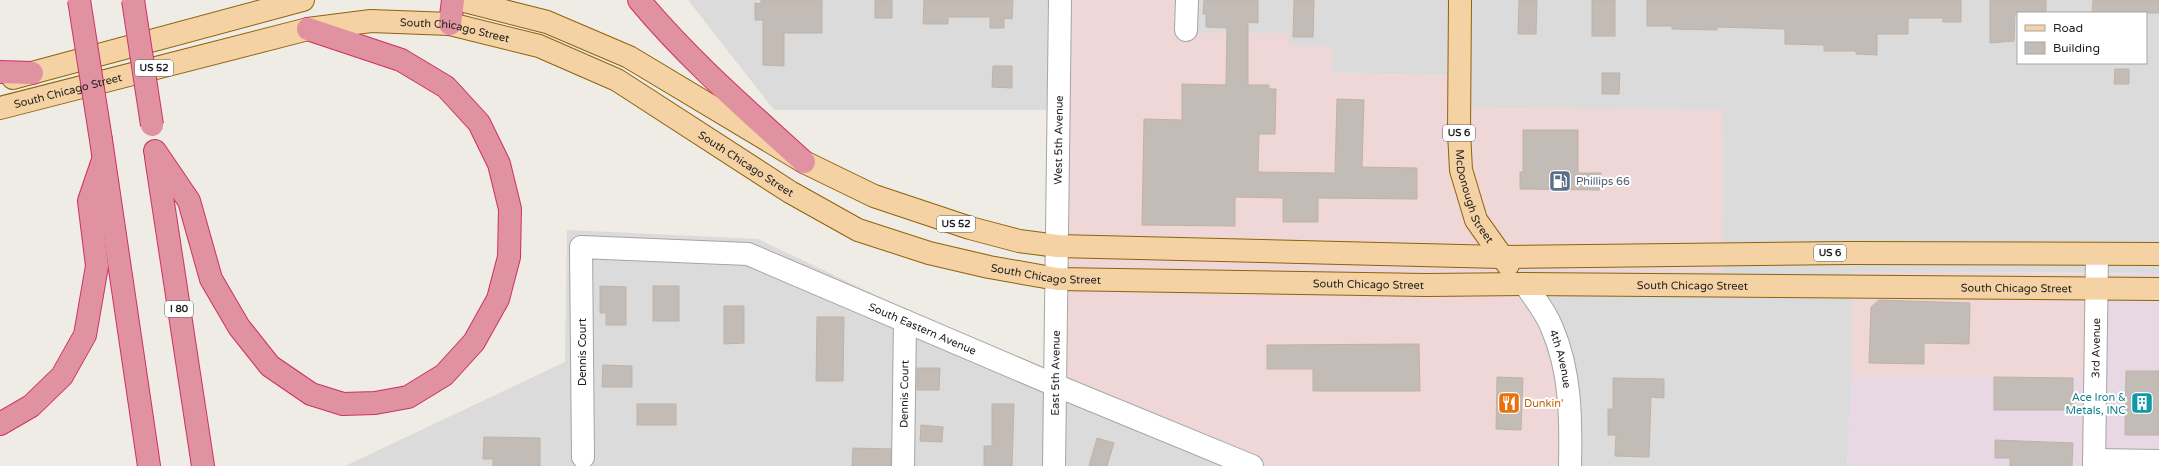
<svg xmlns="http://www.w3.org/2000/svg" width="2159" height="466" viewBox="0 0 2159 466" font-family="'Varela Round',sans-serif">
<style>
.residential{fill:#dcdbdb;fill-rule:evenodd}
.commercial{fill:#eed7d6}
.industrial{fill:#e7d8e4}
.building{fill:#c3bbb5;stroke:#bfb3a8}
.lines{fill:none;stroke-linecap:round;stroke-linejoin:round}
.minor-casing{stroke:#a5a5a5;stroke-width:24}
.major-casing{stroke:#8e630a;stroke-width:24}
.highway-casing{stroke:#ce3066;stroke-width:24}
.minor{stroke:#fff;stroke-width:22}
.major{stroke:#f5d2a3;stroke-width:22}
.highway{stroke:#e192a0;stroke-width:22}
.highway-bridge-casing{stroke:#ce3066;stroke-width:24;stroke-linecap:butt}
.highway-bridge{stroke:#e192a0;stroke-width:22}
.labels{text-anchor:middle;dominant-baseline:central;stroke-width:4;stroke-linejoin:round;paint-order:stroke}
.shield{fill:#fff;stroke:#626262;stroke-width:1}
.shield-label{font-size:10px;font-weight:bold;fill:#1e1e1e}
.street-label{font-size:11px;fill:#1e1e1e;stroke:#fff}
.service-label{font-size:11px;fill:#4e5e75;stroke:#fff;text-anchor:start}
.culture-label{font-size:11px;fill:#0d838f;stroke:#fff;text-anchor:end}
.food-label{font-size:11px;fill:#c56008;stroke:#fff;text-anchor:start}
</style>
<rect width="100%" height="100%" fill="#efebe5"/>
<g class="residential">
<polygon points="688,0 1063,0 1062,110 774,110"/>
<path d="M1183,0H2159V273L1853,272L1852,377L1847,466H1574L1555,325L1518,270L1722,272L1723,110L1462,108V76L1332,73L1288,45V33H1183ZM2018,13H2146V63H2018Z"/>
<polygon points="567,230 758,239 1060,383 1266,466 345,466 565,362"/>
</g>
<g class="commercial">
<polygon points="1063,0 1183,0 1183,33 1289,33 1288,45 1333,47 1332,73 1462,76 1462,108 1723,110 1722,272 1518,271 1555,325 1574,466 1266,466 1060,383"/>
<polygon points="1853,271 2093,274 2093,379 1852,377"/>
</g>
<polygon class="industrial" points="2159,273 2159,466 1847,466 1852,377 2093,379 2093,274"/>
<g class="building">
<polygon points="761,0 822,0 822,33 784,33 784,66 763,65 763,20 755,20 755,3 761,4"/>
<rect x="875" y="0" width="17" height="18"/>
<polygon points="924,0 1013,0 1012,19 1004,18 1004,28 990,28 990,17 948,17 948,24 923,24"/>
<polygon points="1204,0 1258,0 1258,23 1248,22 1248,85 1269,85 1269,89 1276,89 1275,134 1259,134 1258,172 1335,173 1337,99 1364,100 1362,167 1417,168 1417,199 1318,198 1318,222 1283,222 1283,198 1235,197 1235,226 1142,225 1144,119 1182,120 1182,84 1226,85 1227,28 1206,27 1206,14 1203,14"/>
<polygon points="1294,0 1314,0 1313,37 1293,37"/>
<polygon points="1519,0 1537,0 1536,34 1518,34"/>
<rect x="1592" y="0" width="23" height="36"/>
<polygon points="1647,0 1961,0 1961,22 1943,22 1943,18 1908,18 1908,34 1877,34 1877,55 1856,54 1856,51 1824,51 1824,45 1785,44 1785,29 1717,27 1717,30 1672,29 1672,26 1647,26"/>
<polygon points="1990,0 2046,0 2046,13 2015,13 2014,41 1990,43"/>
<polygon points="2093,0 2159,0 2159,13 2092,13"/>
<polygon points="993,66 1012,66 1012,88 992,87"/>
<polygon points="2115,69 2129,69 2129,84 2114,84"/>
<polygon points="1602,73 1620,73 1619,94 1602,94"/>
<polygon points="1523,130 1578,130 1578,173 1601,173 1600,190 1520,189 1520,172 1523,172"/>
<polygon points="600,286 626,287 626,325 606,325 606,313 600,313"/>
<rect x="653" y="286" width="26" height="35"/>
<polygon points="1879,300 1970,303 1969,344 1924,343 1924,364 1869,363 1871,307"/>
<polygon points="724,306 744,306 744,343 724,344"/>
<polygon points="817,317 844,317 843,381 816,381"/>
<polygon points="1419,344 1420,391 1313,391 1313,369 1267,369 1267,345"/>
<polygon points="603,365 632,366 632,387 602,387"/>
<polygon points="917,368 940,368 939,390 917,390"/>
<polygon points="2126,371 2159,371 2159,435 2125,435"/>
<polygon points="1497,377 1523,378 1521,430 1496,429"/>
<polygon points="1994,377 2073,378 2073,410 1994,410"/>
<polygon points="1613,378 1664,379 1664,398 1651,397 1649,457 1615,456 1616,435 1608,435 1608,409 1613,409"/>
<rect x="637" y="404" width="39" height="21"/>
<polygon points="992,404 1014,404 1012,466 984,466 984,446 992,446"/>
<polygon points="921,425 943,427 942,442 920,441"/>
<polygon points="484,437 540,438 540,466 493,466 493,459 483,459"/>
<polygon points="1097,438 1114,443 1107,466 1089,466"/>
<polygon points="1995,440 2073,443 2072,466 2010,466 2010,458 1995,458"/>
<polygon points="853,448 891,449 891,466 852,466"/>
</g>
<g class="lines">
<g class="minor-casing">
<g id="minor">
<polyline points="1186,30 1187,0"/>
<path id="s1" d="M1525,284C1534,298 1546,312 1552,328C1571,372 1571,419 1570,466"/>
<path id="s2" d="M583,457L581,247L748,254L1055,385L1252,466"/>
<polyline points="2094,460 2159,461"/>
<path id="s3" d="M903,466L905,321"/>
<path id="s4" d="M1054,466L1060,0"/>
<path id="s5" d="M2094,466L2097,254"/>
</g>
</g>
<g class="major-casing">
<g id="major">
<polyline points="461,0 547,22 629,57 804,162 874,196 970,228 1019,241 1057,246 1501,257 1849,253 2159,254"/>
<path id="s6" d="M1460,0L1459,132L1461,170L1476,220L1508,265"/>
<polyline points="13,78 303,0"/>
<path id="s7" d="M0,108L308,29L371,21L450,24L539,46L617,80L790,192L858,230L929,253L989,267L1057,279L1426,285L1525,284L2159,289"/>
</g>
</g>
<g class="highway-casing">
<g id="highway">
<path d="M639,0C688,59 747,110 804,162"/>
<polyline points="450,24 453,0"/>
<polyline points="0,72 32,73"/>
<polyline points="101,140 149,466"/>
<polyline points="155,151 189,201 211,279 239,327 270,366 311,394 343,404 375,403 408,397 444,375 474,342 498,299 509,257 510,209 499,164 479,123 446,87 401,60 308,29"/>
<polyline points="156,157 203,466"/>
<polyline points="0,424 31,406 62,376 85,335 97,266 89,201 102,163"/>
</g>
</g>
<use href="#minor" class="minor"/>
<use href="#major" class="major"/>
<use href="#highway" class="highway"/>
<g class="highway-bridge-casing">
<g id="highway-bridge">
<polyline points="79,0 101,140"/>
<polyline points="133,0 152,125"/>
</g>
</g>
<use href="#highway-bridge" class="highway-bridge"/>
</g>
<defs>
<g id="fuel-square" transform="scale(1.15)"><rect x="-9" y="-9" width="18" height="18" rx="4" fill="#5c6f8a" stroke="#fff"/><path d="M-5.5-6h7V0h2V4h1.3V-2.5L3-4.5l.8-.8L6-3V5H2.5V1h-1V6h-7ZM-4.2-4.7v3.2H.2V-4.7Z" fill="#fff"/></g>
<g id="restaurant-square" transform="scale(1.15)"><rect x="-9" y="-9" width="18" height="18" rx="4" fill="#e8710a" stroke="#fff"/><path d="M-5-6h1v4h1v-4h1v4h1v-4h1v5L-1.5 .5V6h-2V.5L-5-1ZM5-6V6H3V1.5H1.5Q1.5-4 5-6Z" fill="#fff"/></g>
<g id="building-square" transform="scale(1.15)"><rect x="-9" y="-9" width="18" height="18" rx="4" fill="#0f9aa8" stroke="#fff"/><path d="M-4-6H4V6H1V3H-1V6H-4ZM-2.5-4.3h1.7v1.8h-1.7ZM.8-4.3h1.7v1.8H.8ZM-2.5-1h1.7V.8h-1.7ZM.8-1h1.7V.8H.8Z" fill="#fff"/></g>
</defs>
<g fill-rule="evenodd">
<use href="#fuel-square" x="1560" y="181"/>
<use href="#restaurant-square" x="1509" y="403"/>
<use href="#building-square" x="2142" y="403"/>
</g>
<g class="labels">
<g class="shield">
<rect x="135" y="60" width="38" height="16" rx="3"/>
<rect x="1443" y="125" width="32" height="16" rx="3"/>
<rect x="937" y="216" width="38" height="16" rx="3"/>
<rect x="1814" y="245" width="32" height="16" rx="3"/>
<rect x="165" y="301" width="28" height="16" rx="3"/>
</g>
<g class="shield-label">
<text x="154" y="68">US 52</text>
<text x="1459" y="133">US 6</text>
<text x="956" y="224">US 52</text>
<text x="1830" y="253">US 6</text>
<text x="179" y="309">I 80</text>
</g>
<g class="street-label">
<text stroke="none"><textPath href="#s7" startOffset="466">South Chicago Street</textPath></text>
<text stroke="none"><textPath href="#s7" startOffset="70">South Chicago Street</textPath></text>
<text stroke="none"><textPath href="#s4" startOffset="326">West 5th Avenue</textPath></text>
<text stroke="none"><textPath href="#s7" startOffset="791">South Chicago Street</textPath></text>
<text stroke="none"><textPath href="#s6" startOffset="199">McDonough Street</textPath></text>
<text stroke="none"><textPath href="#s7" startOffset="1115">South Chicago Street</textPath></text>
<text stroke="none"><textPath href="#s7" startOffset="1438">South Chicago Street</textPath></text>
<text stroke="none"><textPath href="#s7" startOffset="1762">South Chicago Street</textPath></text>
<text stroke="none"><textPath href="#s7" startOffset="2086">South Chicago Street</textPath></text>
<text stroke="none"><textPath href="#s2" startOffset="567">South Eastern Avenue</textPath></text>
<text stroke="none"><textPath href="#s5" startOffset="118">3rd Avenue</textPath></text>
<text transform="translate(582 352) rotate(-90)">Dennis Court</text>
<text stroke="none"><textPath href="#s1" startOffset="84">4th Avenue</textPath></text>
<text stroke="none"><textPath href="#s4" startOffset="93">East 5th Avenue</textPath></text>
<text stroke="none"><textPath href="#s3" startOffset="72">Dennis Court</textPath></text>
</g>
<g class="service-label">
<text x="1576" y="181">Phillips 66</text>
</g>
<g class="culture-label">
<text x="2126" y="397">Ace Iron &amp;<tspan x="2126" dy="13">Metals, INC</tspan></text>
</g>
<g class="food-label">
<text x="1524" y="403">Dunkin'</text>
</g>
</g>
<rect x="2017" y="12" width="130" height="52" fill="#ffffff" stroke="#a5a5a5"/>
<rect x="2025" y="25" width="20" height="6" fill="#f5d2a3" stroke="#a5a5a5"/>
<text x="2053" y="32" font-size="12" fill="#1e1e1e">Road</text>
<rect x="2025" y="42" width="20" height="12" fill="#c3bbb5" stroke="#a5a5a5"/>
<text x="2053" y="52" font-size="12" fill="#1e1e1e">Building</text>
</svg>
